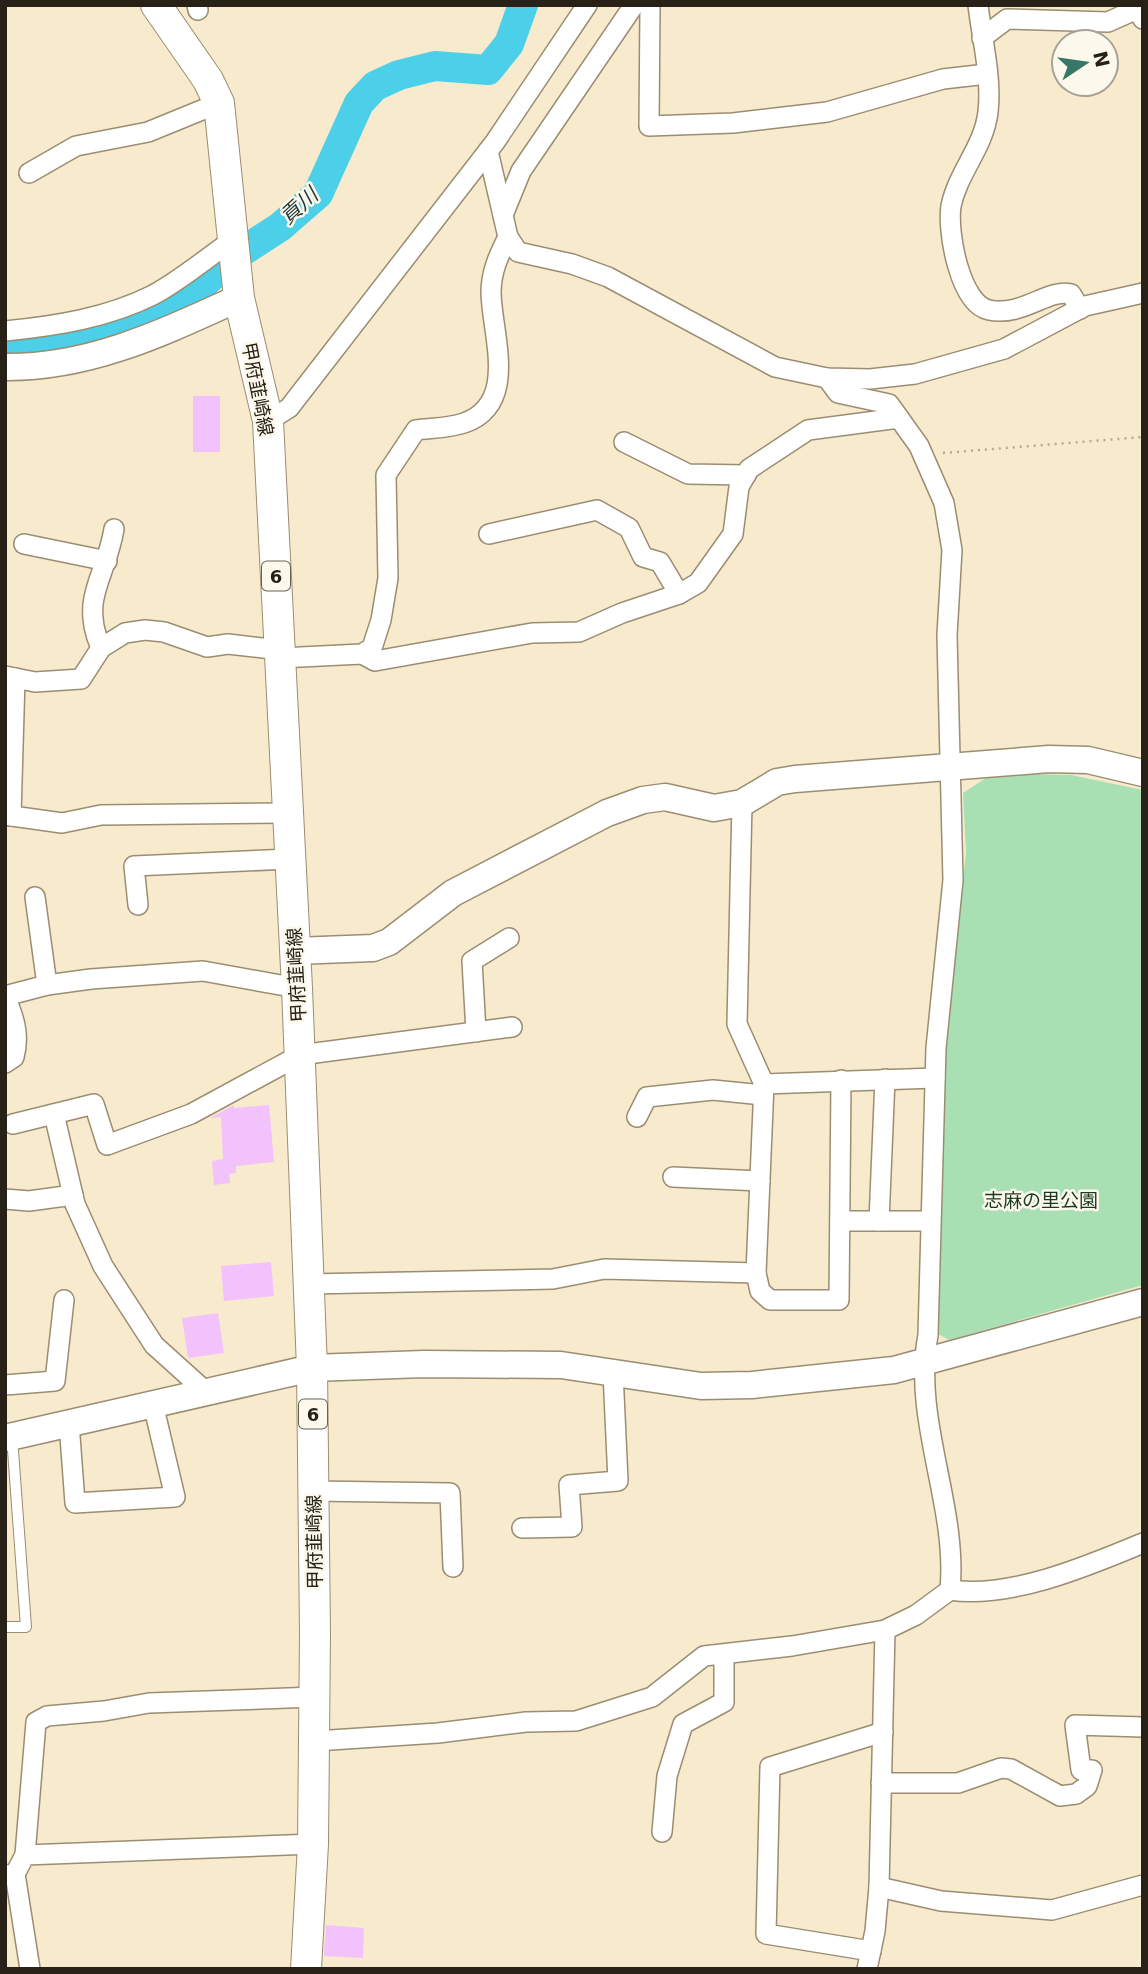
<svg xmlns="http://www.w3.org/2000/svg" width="1148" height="1974" viewBox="0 0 1148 1974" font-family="'DejaVu Sans','Noto Sans JP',sans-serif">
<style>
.green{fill:#a8e0b4}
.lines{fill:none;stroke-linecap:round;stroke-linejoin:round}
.river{stroke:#4ccfe9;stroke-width:30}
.building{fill:#f2c2fc}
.lane-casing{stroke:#9a8d72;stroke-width:12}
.street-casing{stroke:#9a8d72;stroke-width:22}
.secondary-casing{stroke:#9a8d72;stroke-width:29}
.primary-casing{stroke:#9a8d72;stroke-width:32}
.path{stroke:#b5aa92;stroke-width:2.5;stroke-dasharray:2 5;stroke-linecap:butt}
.lane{stroke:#fff;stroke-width:10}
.street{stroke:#fff;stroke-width:19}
.secondary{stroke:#fff;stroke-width:26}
.primary{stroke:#fff;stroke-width:30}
.labels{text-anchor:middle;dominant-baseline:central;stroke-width:5;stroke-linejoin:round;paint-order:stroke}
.shield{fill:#fdf8ec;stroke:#676257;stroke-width:2}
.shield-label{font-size:18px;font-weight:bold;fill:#272117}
.street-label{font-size:19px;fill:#272117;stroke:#fdf8ec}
.park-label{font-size:19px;fill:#183b22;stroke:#fdf8ec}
.water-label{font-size:21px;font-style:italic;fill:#21383d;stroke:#fdf8ec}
</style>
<rect width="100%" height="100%" fill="#f8eacc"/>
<polygon class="green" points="1028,774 1071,775 1143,790 1143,1285 949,1340 938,1334 936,1317 944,1060 966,853 963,793 986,778"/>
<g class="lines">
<polyline class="river" points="5,350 61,346 114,333 199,288 232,258 280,227 318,194 359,103 375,86 399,75 435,66 488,70 509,44 523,5"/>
</g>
<g class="building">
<rect x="193" y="396" width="27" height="56"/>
<polygon points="234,1105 234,1108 269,1105 274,1162 236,1166 236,1173 229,1174 230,1183 214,1185 212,1161 223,1159 221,1117 210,1118"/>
<polygon points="271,1262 274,1296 224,1301 221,1266"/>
<polygon points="218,1313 224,1353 188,1358 182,1318"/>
<polygon points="326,1925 364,1928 363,1958 324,1956"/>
</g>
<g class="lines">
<g class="lane-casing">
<polyline id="lane" points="5,1627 26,1627 12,1437"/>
</g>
<g class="street-casing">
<g id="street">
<polyline points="197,5 198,10"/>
<polyline points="650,5 649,126 733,123 827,112 943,79 987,74"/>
<path d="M978,5C982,40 992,77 988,112C984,147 958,172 951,206C947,232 960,304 989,310C1023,317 1048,288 1071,294L1080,309"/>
<polyline points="982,38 1007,19 1108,22 1137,9 1143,19"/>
<polyline points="488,151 508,237 518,252 572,264 608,277 775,367 827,378 870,379 915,374 1004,349 1085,306 1143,293"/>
<polyline points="29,173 76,146 148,132 219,103"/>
<polyline points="503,215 521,171 634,5"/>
<path d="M5,331C56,326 107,318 153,295C181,280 208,257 234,239"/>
<polyline points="268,421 289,408 495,142 587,5"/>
<polyline points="624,442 688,474 746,475"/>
<polyline points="489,534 597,510 629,528 643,557 660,562 679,594"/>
<polyline points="24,544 107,561"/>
<path d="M101,648C79,598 106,578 114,529"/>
<polyline points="362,654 375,661 532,633 579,632 622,613 679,594 698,583 733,534 739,487 749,469 808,430 899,418"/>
<path d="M280,658L362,654L372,648L381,620L388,578L386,475L416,430C431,428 450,428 464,423C519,404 492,335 491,293C491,271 499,255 508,237"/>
<polyline points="5,676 35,682 81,679 101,648 125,633 145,630 164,632 207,647 228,644 280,650"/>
<polyline points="742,803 737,1024 764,1084 756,1273 760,1291 770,1300 839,1300 841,1080"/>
<polyline points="5,815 62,823 101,815 288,813"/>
<polyline points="11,816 15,678"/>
<polyline points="35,897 47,985"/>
<polyline points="138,905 134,866 290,859"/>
<polyline points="5,996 47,985 91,979 203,971 297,988"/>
<path d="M5,996C14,1017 20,1035 14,1057L5,1063"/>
<polyline points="476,1032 472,961 509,938"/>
<polyline points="764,1084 935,1078"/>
<polyline points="54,1114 75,1204 103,1266 154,1345 205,1391"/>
<polyline points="637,1117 647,1097 713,1090 763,1095"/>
<polyline points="13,1124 94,1104 107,1145 191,1114 300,1055 512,1027"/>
<polyline points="673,1177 760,1181"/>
<polyline points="5,1199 29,1201 73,1195"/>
<polyline points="840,1221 930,1221"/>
<polyline points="879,1221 885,1079"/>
<polyline points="309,1284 553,1279 604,1269 756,1273"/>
<polyline points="5,1385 55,1381 64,1300"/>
<polyline points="69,1423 75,1503 175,1497 153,1404"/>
<polyline points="314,1491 450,1493 453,1567"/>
<polyline points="522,1528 572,1527 569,1485 618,1481 613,1372"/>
<path d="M950,1590C1010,1599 1088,1566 1143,1543"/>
<path d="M315,1741L438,1733L526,1722L576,1721L652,1697L704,1656L792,1646L885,1630L916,1615L950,1590C958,1505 912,1420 928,1335L936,1048L953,880L947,635L952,550L944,503L919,446L889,404L838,393L827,378"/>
<polyline points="881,1783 958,1783 1001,1768 1011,1769 1060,1796 1076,1794 1087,1786 1092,1770 1081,1770 1075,1725 1143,1727"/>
<polyline points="662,1832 667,1776 683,1724 724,1702 724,1654"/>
<polyline points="25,1855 36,1722 47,1716 104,1711 149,1703 315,1697"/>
<polyline points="15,1874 30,1969"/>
<polyline points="5,1875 15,1874 25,1855 313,1844"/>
<polyline points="879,1887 941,1901 1052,1910 1143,1885"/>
<polyline points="871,1951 766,1934 770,1767 883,1732"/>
<polyline points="867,1969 875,1931 879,1887 885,1630"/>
</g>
</g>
<g class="secondary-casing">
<g id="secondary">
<path d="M5,367C90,368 164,332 239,298"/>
<polyline points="295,951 373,948 389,942 453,893 607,813 643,800 665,797 714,808 742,803 777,782 795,779 1049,759 1088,760 1143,773"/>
<polyline points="5,1438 312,1368 424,1364 561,1365 701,1386 752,1385 894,1370 1143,1302"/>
</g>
</g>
<g class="primary-casing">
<polyline id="primary" points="156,5 208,80 219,103 239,298 268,421 297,988 312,1368 315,1634 313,1844 306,1969"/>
</g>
<polyline class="path" points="943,453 1143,437"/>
<use href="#lane" class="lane"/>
<use href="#street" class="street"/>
<use href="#secondary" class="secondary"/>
<use href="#primary" class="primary"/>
</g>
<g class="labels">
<g class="shield">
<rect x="262" y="561.5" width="28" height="29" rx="5"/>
<rect x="299" y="1399.5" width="28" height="29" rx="5"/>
</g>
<g class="shield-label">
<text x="276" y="576">6</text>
<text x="313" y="1414">6</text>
</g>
<g class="street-label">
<text transform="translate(258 389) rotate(79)">甲府韮崎線</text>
<text transform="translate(296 975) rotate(-93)">甲府韮崎線</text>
<text transform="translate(314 1542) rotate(-91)">甲府韮崎線</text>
</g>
<g class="park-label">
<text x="1041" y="1200">志麻の里公園</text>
</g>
<g class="water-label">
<text transform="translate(299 206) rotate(-42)">貢川</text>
</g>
</g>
<rect width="1148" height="1974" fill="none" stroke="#272117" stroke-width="14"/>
<g transform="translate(1085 63) rotate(77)"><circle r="33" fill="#fdf8ec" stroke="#a7a297" stroke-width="2"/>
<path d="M0-5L12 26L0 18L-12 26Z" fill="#367768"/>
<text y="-10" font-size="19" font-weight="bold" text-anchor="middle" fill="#272117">N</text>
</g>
</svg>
